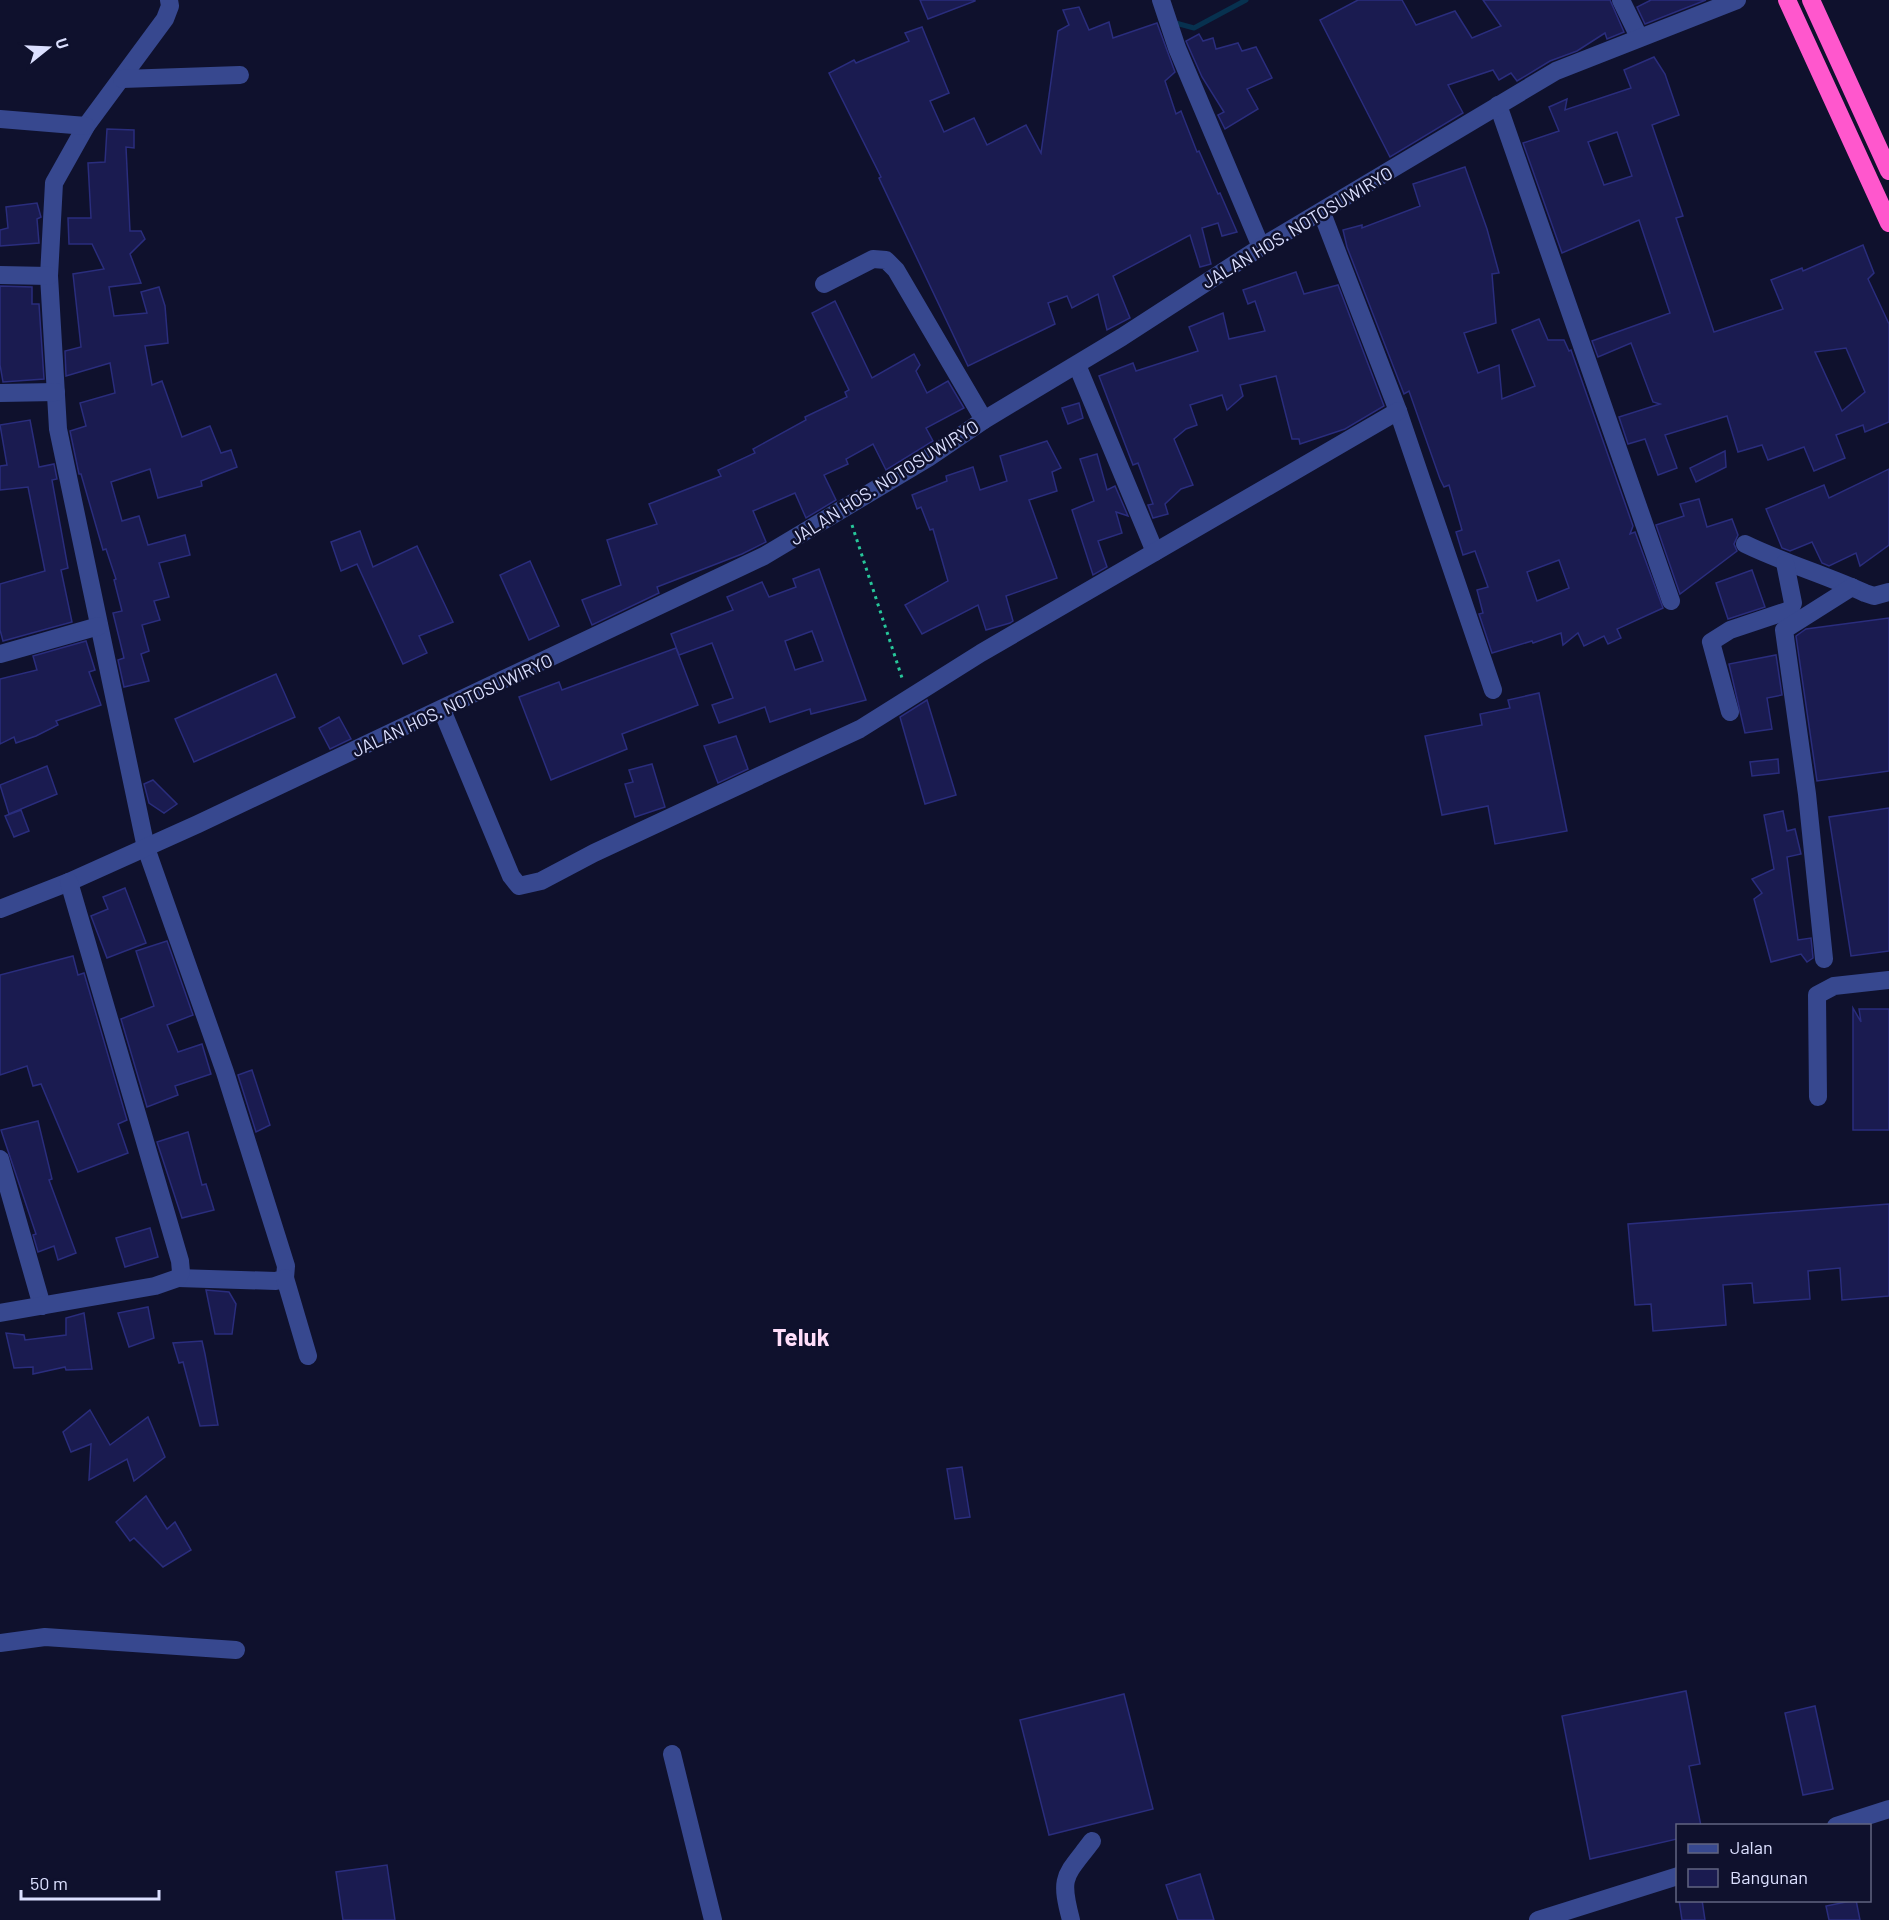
<svg xmlns="http://www.w3.org/2000/svg" width="1889" height="1920" viewBox="0 0 1889 1920" font-family="Barlow,sans-serif">
<style>
.lines{fill:none;stroke-linecap:round;stroke-linejoin:round}
.stream{stroke:#07314f;stroke-width:5}
.building{fill:#1a1b50;stroke:#2a2d7d;stroke-width:1.5;fill-rule:evenodd}
.path{stroke:#27c79a;stroke-width:3;stroke-dasharray:3 4.5;stroke-linecap:butt}
.minor{stroke:#37488f;stroke-width:18}
.highway{stroke:#ff57cd;stroke-width:18}
.labels{text-anchor:middle;dominant-baseline:central;stroke-width:5;stroke-linejoin:round;paint-order:stroke}
.street-label{font-size:18px;fill:#dce0ff;stroke:#0f112d}
.district-label{font-size:24px;font-weight:bold;fill:#ffdefa;stroke:#0f112d}
</style>
<rect width="100%" height="100%" fill="#0f112d"/>
<g class="lines">
<polyline class="stream" points="1172,22 1194,28 1246,0"/>
</g>
<g class="building">
<polygon points="920,0 975,0 975,1 928,19"/>
<polygon points="1358,0 1402,0 1416,25 1455,11 1472,38 1501,26 1483,0 1610,0 1624,32 1607,39 1605,33 1577,51 1550,61 1517,81 1511,73 1499,80 1493,70 1448,85 1463,113 1390,157 1320,20"/>
<polygon points="1651,0 1706,0 1645,24 1637,7"/>
<polygon points="1079,7 1089,30 1109,22 1113,38 1157,23 1175,72 1165,81 1176,114 1181,111 1197,152 1199,151 1218,194 1220,193 1237,232 1222,236 1218,223 1202,228 1211,264 1200,267 1190,235 1113,276 1130,318 1107,330 1098,294 1072,308 1067,296 1048,303 1055,324 968,366 879,178 881,177 829,73 854,60 856,63 909,41 905,33 922,27 949,93 930,101 944,132 974,118 987,145 1026,125 1041,153 1058,31 1069,25 1063,10"/>
<polygon points="1199,34 1203,41 1213,38 1216,49 1238,43 1242,51 1256,47 1272,78 1247,89 1258,109 1225,129 1218,115 1224,112 1202,77 1186,41"/>
<path d="M1654,57L1665,74L1679,115L1652,125L1683,216L1676,218L1714,332L1783,309L1771,280L1802,268L1803,271L1863,245L1874,273L1868,279L1889,324V422L1865,432L1863,425L1836,435L1845,458L1814,471L1804,447L1768,460L1762,445L1738,452L1727,416L1665,435L1677,468L1658,475L1645,439L1628,444L1619,417L1660,404L1653,402L1631,343L1598,357L1592,341L1670,313L1639,220L1562,253L1523,143L1559,131L1549,107L1567,99L1565,110L1631,88L1624,70ZM1617,132L1632,176L1604,185L1588,142ZM1846,348L1865,392L1842,411L1815,352Z"/>
<polygon points="107,129 134,130 134,148 126,147 130,231 141,231 145,239 130,254 141,283 109,287 114,316 147,313 141,292 159,287 165,306 168,343 145,346 152,385 162,381 182,437 210,426 221,453 231,450 237,467 201,481 202,486 158,498 150,469 111,482 122,521 139,516 148,545 185,535 190,555 159,563 169,597 154,601 160,620 142,625 149,651 141,654 149,681 124,687 118,660 124,658 113,613 122,611 114,580 116,579 106,549 103,550 81,474 79,474 70,431 86,426 80,403 115,393 110,363 66,376 65,351 81,347 73,274 104,269 92,244 69,244 68,218 91,218 88,163 105,162"/>
<path d="M1465,167L1487,229L1499,273L1492,274L1496,323L1464,333L1478,373L1499,365L1502,399L1535,386L1512,330L1539,319L1548,340H1564L1569,351L1571,350L1633,526L1630,534L1635,532L1663,608L1617,629L1621,638L1608,644L1604,636L1584,646L1578,633L1563,645L1561,633L1533,643L1532,641L1492,653L1479,614L1483,613L1477,590L1488,587L1475,551L1463,555L1456,532L1462,530L1449,485L1444,487L1440,479L1409,391L1404,394L1347,247L1343,230L1362,225V228L1420,206L1413,184ZM1559,560L1569,588L1537,601L1527,572Z"/>
<polygon points="37,203 41,217 37,219 39,243 0,246 0,230 8,228 6,207"/>
<polygon points="1296,272 1304,294 1338,285 1384,406 1345,429 1300,444 1299,439 1292,439 1276,376 1240,385 1243,396 1227,410 1222,395 1190,405 1197,425 1186,429 1174,439 1193,485 1181,489 1165,504 1168,514 1153,518 1148,505 1153,504 1138,463 1133,465 1099,376 1133,363 1136,371 1198,351 1189,327 1223,313 1229,339 1265,331 1255,301 1248,304 1243,290"/>
<polygon points="0,286 32,287 32,304 39,304 44,379 3,382 0,365"/>
<polygon points="835,301 872,378 914,354 920,365 916,371 927,393 948,381 964,408 926,428 933,441 886,470 873,444 846,459 848,464 824,475 836,500 806,518 795,493 753,511 766,542 742,554 657,587 659,593 592,625 582,600 621,585 607,540 657,524 649,504 721,476 718,470 755,453 753,449 806,420 805,417 847,397 845,392 849,390 812,313"/>
<polygon points="1079,403 1083,418 1068,424 1062,408"/>
<polygon points="30,420 39,467 54,464 57,479 52,480 68,568 61,570 72,622 3,641 0,630 0,584 45,571 28,487 0,490 0,466 7,465 0,425"/>
<polygon points="1047,441 1061,468 1052,472 1057,491 1029,500 1057,578 1006,596 1013,621 1010,623 986,630 978,605 922,634 905,605 948,581 933,529 930,530 921,507 917,509 912,495 947,481 946,476 973,467 980,490 1007,481 1000,456"/>
<polygon points="1725,451 1726,467 1696,482 1690,468"/>
<polygon points="1097,454 1107,490 1115,486 1128,516 1116,512 1122,533 1098,541 1107,567 1093,575 1072,510 1094,501 1080,459"/>
<polygon points="1889,469 1889,545 1860,566 1856,553 1829,566 1822,563 1812,542 1790,551 1782,548 1766,509 1824,485 1829,498"/>
<polygon points="1699,499 1707,527 1732,519 1738,535 1734,544 1737,551 1680,594 1656,525 1684,516 1680,504"/>
<polygon points="360,531 373,567 417,546 453,622 419,636 427,653 403,664 357,564 341,571 331,542"/>
<polygon points="530,561 559,626 529,640 500,575"/>
<path d="M819,569L866,700L811,714L810,709L770,722L765,707L719,723L712,705L733,698L712,643L679,655L671,634L733,610L727,597L762,582L769,597L796,587L793,579ZM812,631L823,661L795,670L785,641Z"/>
<polygon points="1752,570 1765,607 1728,619 1716,583"/>
<polygon points="1889,618 1889,771 1817,781 1796,636 1806,629"/>
<polygon points="86,641 95,670 89,672 101,705 56,721 58,725 36,736 16,743 14,737 0,744 0,679 37,670 33,656"/>
<polygon points="676,648 698,705 622,734 627,749 551,780 519,697 559,682 562,690"/>
<polygon points="1776,655 1782,695 1767,698 1772,729 1745,733 1729,664"/>
<polygon points="276,674 295,717 194,762 175,719"/>
<polygon points="1539,693 1567,831 1495,844 1488,806 1442,815 1425,736 1482,725 1480,714 1510,708 1508,700"/>
<polygon points="927,700 956,795 925,804 900,717"/>
<polygon points="339,717 351,739 330,749 319,728"/>
<polygon points="736,736 748,769 718,783 704,746"/>
<polygon points="1778,759 1779,773 1752,776 1750,762"/>
<polygon points="652,764 665,807 635,817 625,784 633,782 629,770"/>
<polygon points="47,766 57,794 9,814 0,785"/>
<polygon points="153,780 177,804 164,813 149,803 144,784"/>
<polygon points="1889,808 1889,951 1851,956 1829,817"/>
<polygon points="21,810 29,831 14,837 5,816"/>
<polygon points="1783,811 1787,831 1795,829 1801,854 1787,857 1798,940 1811,938 1813,958 1807,962 1801,954 1771,962 1754,899 1762,893 1752,879 1774,869 1764,815"/>
<polygon points="125,888 146,943 107,958 91,916 108,909 103,897"/>
<polygon points="167,941 193,1015 167,1025 178,1052 202,1044 211,1074 175,1086 178,1095 147,1107 121,1019 154,1006 136,951"/>
<polygon points="73,956 78,975 84,973 127,1120 118,1124 128,1153 78,1172 41,1084 33,1086 27,1066 0,1075 0,975"/>
<polygon points="1853,1008 1861,1022 1859,1009 1889,1009 1889,1130 1853,1130"/>
<polygon points="252,1070 270,1125 256,1132 238,1075"/>
<polygon points="38,1121 52,1179 49,1180 76,1253 58,1260 54,1246 38,1252 33,1235 36,1234 1,1130"/>
<polygon points="188,1132 202,1185 206,1184 214,1210 182,1218 157,1142"/>
<polygon points="1889,1204 1889,1296 1842,1300 1840,1268 1808,1271 1810,1299 1754,1303 1752,1283 1723,1285 1726,1325 1653,1331 1651,1304 1635,1305 1628,1224"/>
<polygon points="150,1228 158,1257 125,1267 116,1238"/>
<polygon points="206,1290 229,1292 236,1304 232,1334 215,1334"/>
<polygon points="148,1307 154,1338 129,1347 118,1313"/>
<polygon points="84,1313 92,1369 66,1370 65,1367 33,1374 33,1367 14,1368 6,1333 24,1335 25,1340 66,1335 66,1318"/>
<polygon points="202,1341 205,1354 218,1425 200,1426 183,1362 179,1363 173,1343"/>
<polygon points="90,1410 110,1445 148,1417 165,1457 134,1481 127,1459 89,1480 91,1444 71,1452 63,1432"/>
<polygon points="962,1467 970,1517 955,1519 947,1469"/>
<polygon points="146,1496 167,1529 175,1522 191,1550 163,1567 134,1538 130,1541 116,1522"/>
<polygon points="1686,1691 1700,1764 1689,1766 1701,1826 1677,1826 1677,1839 1590,1859 1562,1716"/>
<polygon points="1124,1694 1153,1809 1049,1835 1020,1720"/>
<polygon points="1815,1706 1833,1789 1803,1795 1785,1713"/>
<polygon points="387,1865 395,1920 343,1920 336,1872"/>
<polygon points="1200,1874 1214,1920 1178,1920 1166,1885"/>
<polygon points="1679,1900 1702,1900 1705,1920 1682,1920"/>
<polygon points="1856,1900 1860,1920 1829,1920 1826,1906"/>
</g>
<g class="lines">
<polyline class="path" points="852,525 903,681"/>
<g class="minor">
<polyline points="169,0 170,6 165,19 86,126 54,183 49,276 58,429 146,848 225,1072 286,1266 285,1278 276,1281 178,1278"/>
<polyline points="1161,0 1177,48 1261,247"/>
<polyline points="1621,0 1639,37"/>
<polyline points="122,79 240,75"/>
<polyline points="1498,105 1671,601"/>
<polyline points="0,119 86,126"/>
<polyline points="1322,213 1398,411 1493,690"/>
<polyline points="0,275 49,276"/>
<polyline points="824,284 873,259 886,260 896,270 984,420"/>
<polyline points="1077,365 1155,552"/>
<polyline points="0,393 56,392"/>
<path d="M1745,544C1784,563 1826,575 1865,593L1874,596L1889,592"/>
<polyline points="0,654 99,626"/>
<polyline points="442,710 511,876 519,886 541,881 594,853 860,729 981,653 1398,411"/>
<polyline points="1730,712 1711,642 1730,630 1790,610 1793,603 1785,563"/>
<polyline points="0,909 69,882 198,824 764,556 928,458 984,420 1122,337 1261,247 1556,71 1737,0"/>
<polyline points="1824,959 1807,794 1784,630 1852,587"/>
<polyline points="1818,1097 1817,995 1834,986 1889,980"/>
<polyline points="0,1159 42,1306"/>
<polyline points="285,1278 308,1356"/>
<polyline points="0,1313 155,1286 178,1278 181,1272 180,1261 69,882"/>
<polyline points="0,1643 45,1637 236,1650"/>
<polyline points="672,1754 713,1920"/>
<polyline points="1836,1826 1889,1809"/>
<path d="M1071,1920C1059,1875 1065,1877 1092,1841"/>
<polyline points="1538,1920 1678,1876"/>
</g>
<g class="highway">
<polyline points="1787,0 1889,223"/>
<polyline points="1811,0 1889,171"/>
</g>
</g>
<g class="labels">
<g class="street-label">
<text transform="translate(1297 227) rotate(-31)">JALAN HOS. NOTOSUWIRYO</text>
<text transform="translate(884 482) rotate(-32)">JALAN HOS. NOTOSUWIRYO</text>
<text transform="translate(452 705) rotate(-25)">JALAN HOS. NOTOSUWIRYO</text>
</g>
<g class="district-label">
<text x="801" y="1336">Teluk</text>
</g>
</g>
<rect x="1676" y="1824" width="195" height="78" fill="#0f112d" stroke="#616481" stroke-width="1.5"/>
<rect x="1688" y="1844" width="30" height="9" fill="#37488f" stroke="#616481" stroke-width="1.5"/>
<text x="1730" y="1854" font-size="18" fill="#dce0ff">Jalan</text>
<rect x="1688" y="1869" width="30" height="18" fill="#1a1b50" stroke="#616481" stroke-width="1.5"/>
<text x="1730" y="1884" font-size="18" fill="#dce0ff">Bangunan</text>
<g transform="translate(48 48) rotate(72)" stroke="#0f112d" stroke-width="4.5" paint-order="stroke">
<path d="M0-4.5L10 22L0 15L-10 22Z" fill="#dce0ff"/>
<text y="-9" font-size="16" font-weight="bold" text-anchor="middle" fill="#dce0ff">U</text>
</g>
<path d="M21 1890v9h138v-9" fill="none" stroke="#dce0ff" stroke-width="3"/>
<text x="30" y="1890" font-size="18" fill="#dce0ff" stroke="#0f112d" stroke-width="4.5" paint-order="stroke">50 m</text>
</svg>
